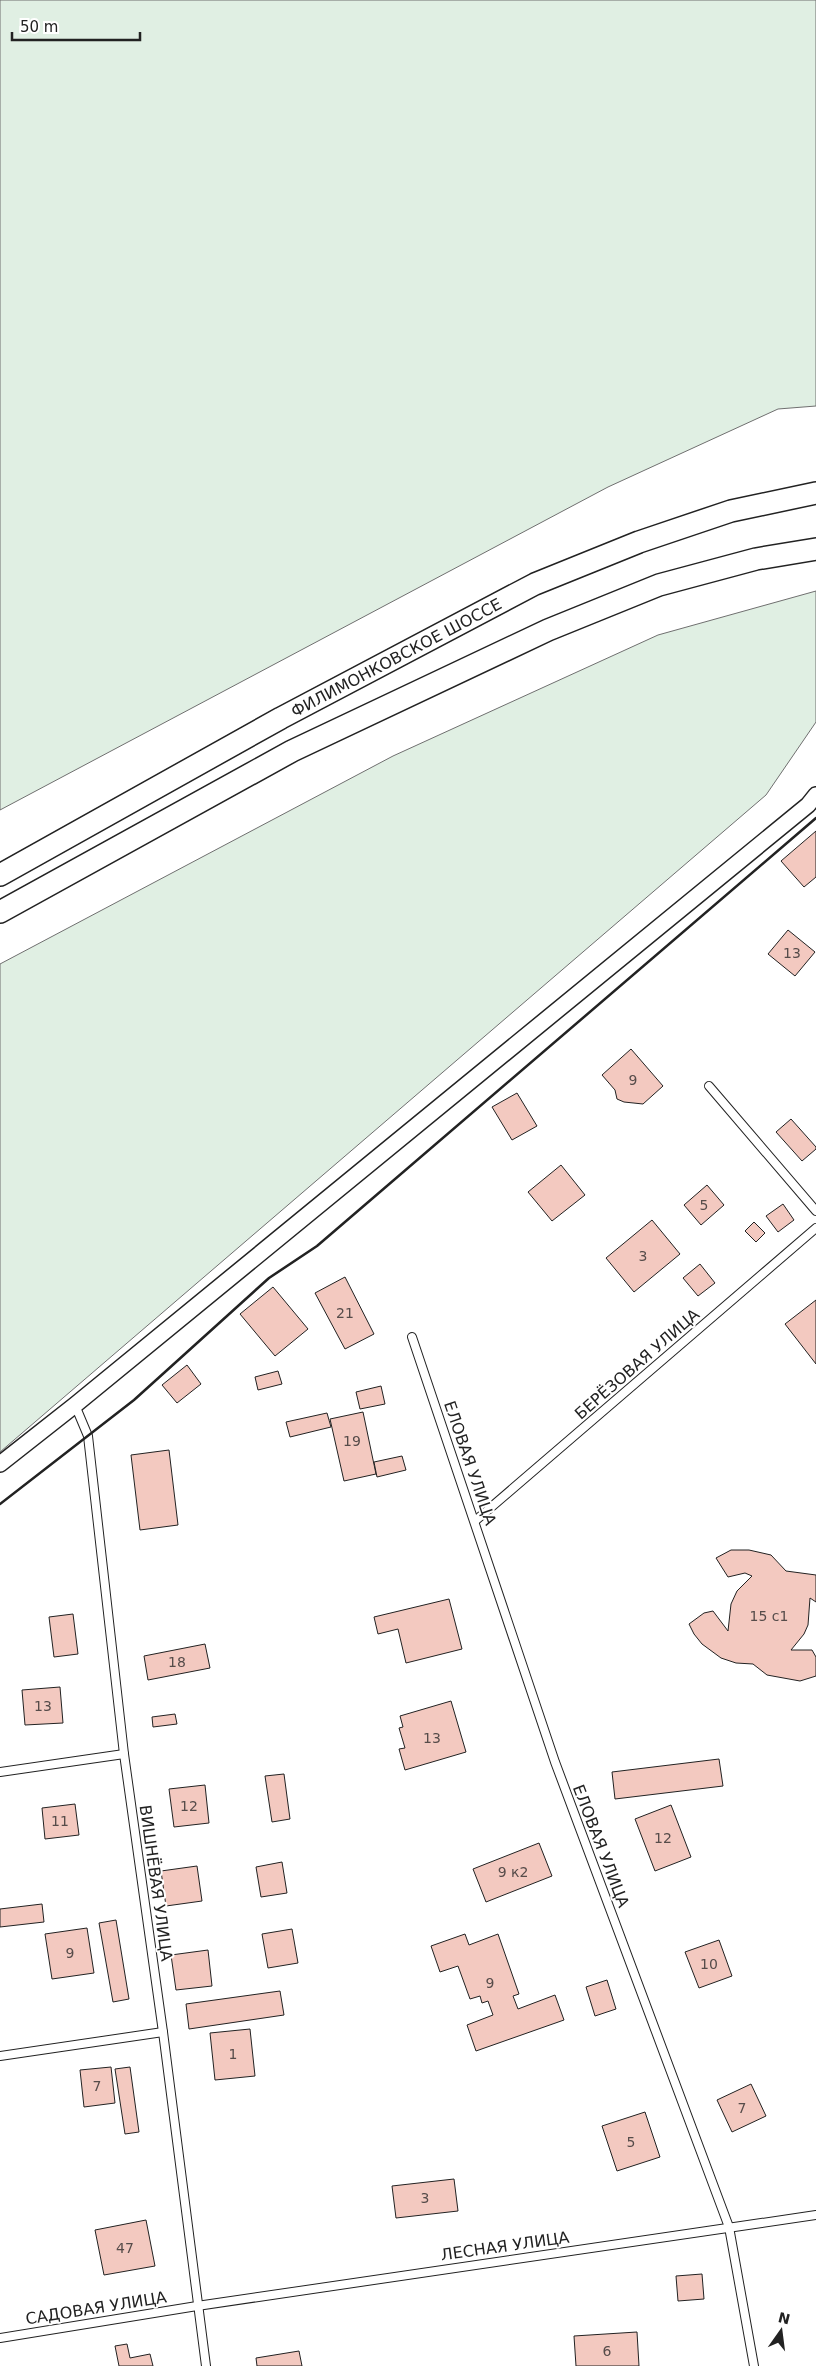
<svg xmlns="http://www.w3.org/2000/svg" width="816" height="2366" viewBox="0 0 816 2366" font-family="'DejaVu Sans',sans-serif">
<style>
.green{fill:#e0efe3;stroke:#6f6f6f}
.building{fill:#f3c9c0;stroke:#222}
.lines{fill:none;stroke-linecap:round;stroke-linejoin:round}
.service-casing{stroke:#222;stroke-width:10}
.minor-casing{stroke:#222;stroke-width:18}
.secondary-casing{stroke:#222;stroke-width:24}
.service{stroke:#fff;stroke-width:8}
.minor{stroke:#fff;stroke-width:15}
.secondary{stroke:#fff;stroke-width:21}
.wall{stroke:#222;stroke-width:2.5}
.labels{text-anchor:middle;dominant-baseline:central;stroke-width:4;stroke-linejoin:round;paint-order:stroke}
.number-label{font-size:14px;fill:#564c4a}
.street-label{font-size:16px;fill:#222;stroke:#fff}
</style>
<rect width="100%" height="100%" fill="#fff"/>
<g class="green">
<polygon points="0,0 816,0 816,406 778,409 608,487 0,810"/>
<polygon points="816,591 816,722 766,795 0,1452 0,964 393,756 658,635"/>
</g>
<g class="building">
<polygon points="816,831 816,877 804,887 781,861"/>
<polygon points="788,930 815,952 795,976 768,954"/>
<polygon points="631,1049 663,1086 643,1104 624,1102 617,1099 615,1090 602,1075"/>
<polygon points="517,1093 537,1126 512,1140 492,1107"/>
<polygon points="791,1119 816,1147 816,1149 802,1161 776,1132"/>
<polygon points="561,1165 585,1195 552,1221 528,1192"/>
<polygon points="707,1185 724,1205 701,1225 684,1205"/>
<polygon points="783,1204 794,1220 778,1232 766,1216"/>
<polygon points="652,1220 680,1254 634,1292 606,1258"/>
<polygon points="754,1222 765,1233 756,1242 745,1231"/>
<polygon points="700,1264 715,1283 698,1296 683,1278"/>
<polygon points="345,1277 374,1334 345,1349 315,1293"/>
<polygon points="273,1287 308,1329 275,1356 240,1314"/>
<polygon points="816,1300 816,1364 785,1324"/>
<polygon points="187,1365 201,1384 177,1403 162,1385"/>
<polygon points="278,1371 282,1384 258,1390 255,1377"/>
<polygon points="381,1386 385,1404 360,1409 356,1392"/>
<polygon points="363,1412 376,1474 344,1481 330,1419"/>
<polygon points="327,1413 331,1427 290,1437 286,1422"/>
<polygon points="169,1450 178,1525 140,1530 131,1455"/>
<polygon points="402,1456 406,1470 377,1477 374,1462"/>
<polygon points="731,1550 749,1550 771,1555 786,1571 816,1575 816,1602 810,1598 808,1625 804,1634 791,1650 812,1650 816,1657 816,1676 800,1681 767,1675 753,1664 736,1663 721,1658 702,1644 694,1634 689,1624 704,1613 713,1611 728,1631 731,1604 737,1591 752,1576 745,1573 728,1577 716,1558"/>
<polygon points="449,1599 462,1649 406,1663 398,1629 378,1634 374,1617"/>
<polygon points="73,1614 78,1654 54,1657 49,1617"/>
<polygon points="205,1644 210,1668 148,1680 144,1656"/>
<polygon points="60,1687 63,1723 25,1725 22,1690"/>
<polygon points="451,1701 466,1752 405,1770 399,1749 405,1748 399,1728 403,1727 400,1716"/>
<polygon points="175,1714 177,1724 153,1727 152,1717"/>
<polygon points="719,1759 723,1786 615,1799 612,1772"/>
<polygon points="284,1774 290,1819 272,1822 265,1776"/>
<polygon points="205,1785 209,1823 174,1827 169,1789"/>
<polygon points="75,1804 79,1835 45,1839 42,1808"/>
<polygon points="671,1805 691,1857 655,1871 635,1819"/>
<polygon points="539,1843 552,1876 486,1902 473,1869"/>
<polygon points="282,1862 287,1893 261,1897 256,1867"/>
<polygon points="197,1866 202,1901 166,1906 161,1871"/>
<polygon points="42,1904 44,1922 0,1927 0,1909"/>
<polygon points="116,1920 129,1999 113,2002 99,1923"/>
<polygon points="87,1928 94,1973 52,1979 45,1934"/>
<polygon points="292,1929 298,1963 268,1968 262,1934"/>
<polygon points="465,1934 469,1945 498,1934 519,1994 513,1996 518,2009 555,1995 564,2020 476,2051 467,2025 493,2015 488,2001 482,2003 480,1996 470,1999 458,1966 440,1972 431,1946"/>
<polygon points="719,1940 732,1976 699,1988 685,1952"/>
<polygon points="208,1950 212,1986 176,1990 171,1955"/>
<polygon points="607,1980 616,2009 595,2016 586,1987"/>
<polygon points="280,1991 284,2015 189,2029 186,2004"/>
<polygon points="250,2029 255,2076 215,2080 210,2033"/>
<polygon points="111,2067 115,2103 84,2107 80,2070"/>
<polygon points="130,2067 139,2132 125,2134 115,2069"/>
<polygon points="751,2084 766,2116 732,2132 717,2100"/>
<polygon points="645,2112 660,2157 617,2171 602,2126"/>
<polygon points="454,2179 458,2211 396,2218 392,2186"/>
<polygon points="146,2220 155,2266 104,2275 95,2230"/>
<polygon points="702,2274 704,2299 678,2301 676,2276"/>
<polygon points="637,2332 639,2366 576,2366 574,2336"/>
<polygon points="127,2344 130,2358 150,2354 153,2366 119,2366 115,2346"/>
<polygon points="299,2351 302,2366 257,2366 256,2358"/>
</g>
<g class="lines">
<g class="service-casing">
<g id="service">
<polyline points="709,1086 816,1211"/>
<polyline points="412,1337 555,1762 729,2227 754,2366"/>
<polyline points="75,1405 88,1436 124,1754 163,2032 206,2366"/>
<polyline points="475,1521 816,1228"/>
<polyline points="0,1772 124,1754"/>
<polyline points="0,2056 163,2032"/>
<polyline points="0,2338 197,2306 816,2215"/>
</g>
</g>
<g class="minor-casing">
<polyline id="minor" points="0,1464 75,1405 808,805 816,795"/>
</g>
<g class="secondary-casing">
<g id="secondary">
<path id="s1" d="M0,875L281,718L535,584L639,542L731,511L816,493"/>
<polyline points="0,912 292,751 548,630 659,585 756,559 816,549"/>
</g>
</g>
<use href="#service" class="service"/>
<use href="#minor" class="minor"/>
<use href="#secondary" class="secondary"/>
<polyline class="wall" points="0,1504 134,1400 269,1278 317,1246 816,818"/>
</g>
<g class="labels">
<g class="number-label">
<text x="792" y="953">13</text>
<text x="633" y="1080">9</text>
<text x="704" y="1205">5</text>
<text x="643" y="1256">3</text>
<text x="345" y="1313">21</text>
<text x="352" y="1441">19</text>
<text x="769" y="1616">15 с1</text>
<text x="177" y="1662">18</text>
<text x="43" y="1706">13</text>
<text x="432" y="1738">13</text>
<text x="189" y="1806">12</text>
<text x="60" y="1821">11</text>
<text x="663" y="1838">12</text>
<text x="513" y="1872">9 к2</text>
<text x="70" y="1953">9</text>
<text x="709" y="1964">10</text>
<text x="490" y="1983">9</text>
<text x="233" y="2054">1</text>
<text x="97" y="2086">7</text>
<text x="742" y="2108">7</text>
<text x="631" y="2142">5</text>
<text x="425" y="2198">3</text>
<text x="125" y="2248">47</text>
<text x="607" y="2351">6</text>
</g>
<g class="street-label">
<text stroke="none"><textPath href="#s1" startOffset="452">ФИЛИМОНКОВСКОЕ ШОССЕ</textPath></text>
<text transform="translate(637 1364) rotate(-41)">БЕРЁЗОВАЯ УЛИЦА</text>
<text transform="translate(470 1463) rotate(71)">ЕЛОВАЯ УЛИЦА</text>
<text transform="translate(601 1846) rotate(69)">ЕЛОВАЯ УЛИЦА</text>
<text transform="translate(156 1883) rotate(82)">ВИШНЁВАЯ УЛИЦА</text>
<text transform="translate(505 2246) rotate(-8)">ЛЕСНАЯ УЛИЦА</text>
<text transform="translate(96 2308) rotate(-9)">САДОВАЯ УЛИЦА</text>
</g>
</g>
<g transform="translate(781 2331) rotate(14)" stroke="#ffffff" stroke-width="4" paint-order="stroke">
<path d="M0-4L9 19L0 12L-9 19Z" fill="#222222"/>
<text y="-8" font-size="14" font-weight="bold" text-anchor="middle" fill="#222222">N</text>
</g>
<path d="M12 32v8h128v-8" fill="none" stroke="#222222" stroke-width="2.5"/>
<text x="20" y="32" font-size="15" fill="#222222" stroke="#ffffff" stroke-width="4" paint-order="stroke">50 m</text>
</svg>
